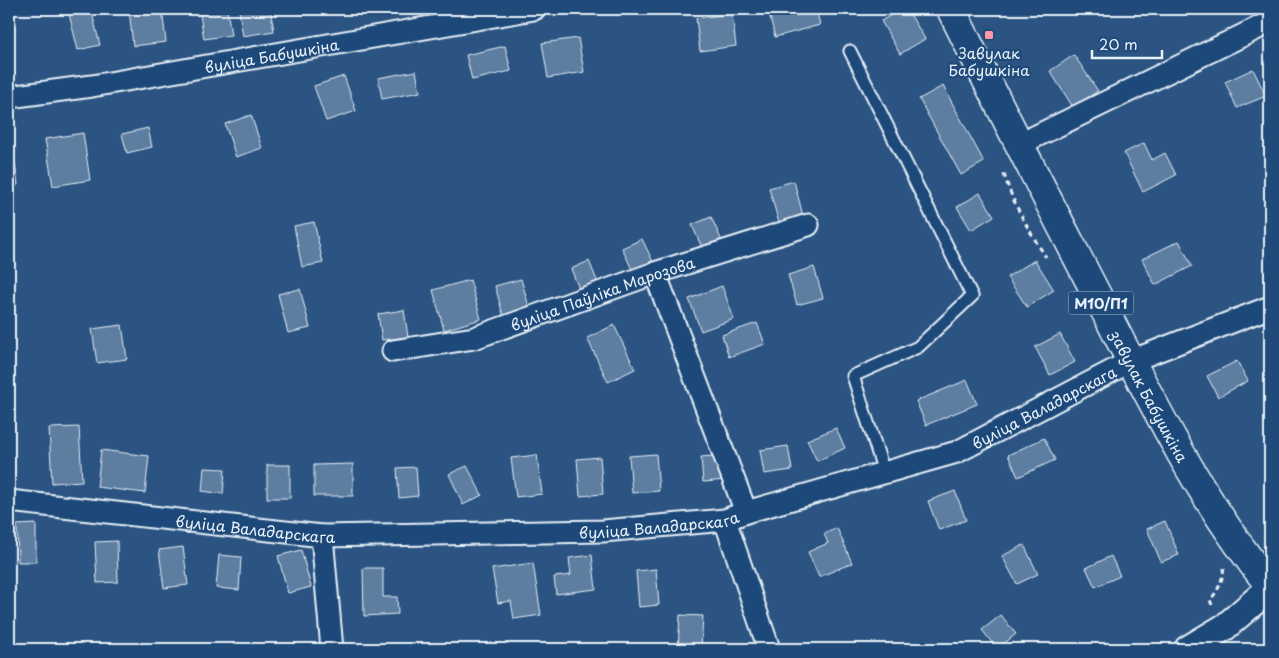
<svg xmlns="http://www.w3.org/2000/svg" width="1279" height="658" viewBox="0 0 1279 658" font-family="'Playpen Sans',sans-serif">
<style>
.building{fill:#5d7da1;stroke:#e8f1f8}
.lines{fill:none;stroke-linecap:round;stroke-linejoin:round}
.service-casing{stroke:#e8f1f8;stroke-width:15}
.minor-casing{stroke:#e8f1f8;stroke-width:25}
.tertiary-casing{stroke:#e8f1f8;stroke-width:30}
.primary-casing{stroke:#e8f1f8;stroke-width:31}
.path{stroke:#e8f1f8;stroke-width:3;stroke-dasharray:5 4;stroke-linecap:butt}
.service{stroke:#1f4a7a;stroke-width:11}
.minor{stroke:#1f4a7a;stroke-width:21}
.tertiary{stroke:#1f4a7a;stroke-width:26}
.primary{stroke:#1f4a7a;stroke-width:28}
.poi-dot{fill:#ff9aa2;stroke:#1f4a7a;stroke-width:2}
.labels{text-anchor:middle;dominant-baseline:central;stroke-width:4.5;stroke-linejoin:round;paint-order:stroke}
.shield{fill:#1f4a7a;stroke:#acbfd2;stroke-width:1}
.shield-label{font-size:14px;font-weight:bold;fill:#e8f1f8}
.poi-label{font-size:15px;fill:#e8f1f8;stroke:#1f4a7a}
.street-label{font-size:15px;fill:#e8f1f8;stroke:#1f4a7a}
</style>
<rect width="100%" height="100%" fill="#2b5482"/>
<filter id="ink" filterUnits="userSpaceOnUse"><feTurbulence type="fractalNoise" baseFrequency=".02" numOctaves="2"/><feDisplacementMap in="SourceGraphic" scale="10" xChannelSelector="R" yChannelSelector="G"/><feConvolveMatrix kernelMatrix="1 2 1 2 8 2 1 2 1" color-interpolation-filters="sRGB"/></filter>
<g filter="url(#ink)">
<g class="building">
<polygon points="91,9 100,45 78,50 69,14"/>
<polygon points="129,9 162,9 166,42 133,46"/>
<polygon points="199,9 227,9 231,35 204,39"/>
<polygon points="244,9 270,9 274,31 243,36 239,10"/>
<polygon points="768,9 816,9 820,25 775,37"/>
<polygon points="901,9 907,9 925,39 900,54 881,21"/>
<polygon points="1224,9 1239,9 1229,15"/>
<polygon points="732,14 736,46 700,51 696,18"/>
<polygon points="578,38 584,72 548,78 542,43"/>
<polygon points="505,46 511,71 472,80 466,55"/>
<polygon points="1074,55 1098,91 1073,107 1050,71"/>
<polygon points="1253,69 1266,96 1237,108 1225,82"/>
<polygon points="416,71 420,92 382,99 378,78"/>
<polygon points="344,76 356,111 326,121 314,86"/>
<polygon points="943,86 984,162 961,175 919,99"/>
<polygon points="251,115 262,148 236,157 225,124"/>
<polygon points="148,128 152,147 127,153 122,134"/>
<polygon points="83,133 90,180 53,186 45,139"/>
<polygon points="9,141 12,141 18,185 9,187"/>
<polygon points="1144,143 1152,160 1165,153 1176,175 1143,192 1124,153"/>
<polygon points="794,181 803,216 779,223 769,188"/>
<polygon points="980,193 994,216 971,230 957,207"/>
<polygon points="711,217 726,250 707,259 692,225"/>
<polygon points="314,222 323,263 302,267 294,226"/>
<polygon points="642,239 656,268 636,278 622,248"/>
<polygon points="1179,241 1192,266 1155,285 1142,259"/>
<polygon points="1035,260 1054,290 1027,307 1007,277"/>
<polygon points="589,261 600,288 582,296 571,269"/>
<polygon points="814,267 823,298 797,305 788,275"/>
<polygon points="521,279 530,310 504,318 495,286"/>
<polygon points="470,280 481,319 444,330 433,290"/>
<polygon points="722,286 734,319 701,331 689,299"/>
<polygon points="300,289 310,328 288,333 278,294"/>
<polygon points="404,310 408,337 382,340 378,314"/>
<polygon points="757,323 765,344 729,357 722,335"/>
<polygon points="122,325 127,359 97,363 92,329"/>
<polygon points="614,325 635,369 608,382 587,338"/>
<polygon points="1060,334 1075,362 1050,375 1035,347"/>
<polygon points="1237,361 1248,381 1218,397 1207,376"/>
<polygon points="967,380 977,404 926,425 916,401"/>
<polygon points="79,427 82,481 52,483 49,428"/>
<polygon points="836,428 845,448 817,461 807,440"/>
<polygon points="1044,438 1055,460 1018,477 1008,455"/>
<polygon points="788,446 792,470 764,474 760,450"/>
<polygon points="101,450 149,456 145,493 97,487"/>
<polygon points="656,454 659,491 632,493 629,456"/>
<polygon points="537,455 542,494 516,497 511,458"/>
<polygon points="725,455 727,480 703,482 701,457"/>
<polygon points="600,457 603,494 580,496 577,459"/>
<polygon points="353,464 353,496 314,496 314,465"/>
<rect x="267" y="465" width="23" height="33"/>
<polygon points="467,466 482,495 463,505 449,474"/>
<polygon points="416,467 418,496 399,498 397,468"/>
<polygon points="204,468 225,469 223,494 202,491"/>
<polygon points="955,491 966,520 939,530 928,501"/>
<polygon points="1165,521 1179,555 1161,562 1147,529"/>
<polygon points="36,524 36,562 18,562 17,525"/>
<polygon points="837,528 852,563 819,577 808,552 828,543 824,534"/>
<polygon points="117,541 118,582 97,583 95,542"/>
<polygon points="1024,545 1038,574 1017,584 1002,556"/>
<polygon points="183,547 188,585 164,588 159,550"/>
<polygon points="301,550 311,587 288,593 278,556"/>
<polygon points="219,555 241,557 239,590 216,588"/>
<polygon points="592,555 596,589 556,594 554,577 571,575 569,558"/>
<polygon points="1111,556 1120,576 1095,587 1086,568"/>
<polygon points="533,563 541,615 514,619 511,601 498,603 492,569"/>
<polygon points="363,568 383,568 383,597 397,597 398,614 364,616"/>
<polygon points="656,569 659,605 639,607 636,571"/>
<polygon points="680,615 703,616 701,649 678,649"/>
<polygon points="1001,615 1016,634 997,649 982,630"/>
<polygon points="313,647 313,649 275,649"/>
</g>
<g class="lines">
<g class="service-casing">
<polyline id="service" points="850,51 972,296 918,347 853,376 884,472"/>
</g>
<g class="minor-casing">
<g id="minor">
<path id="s1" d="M9,97L92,86L534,9"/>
<polyline points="1020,144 1270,22"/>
<polyline points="655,273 746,512"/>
<path id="s2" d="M393,351L474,338L655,273L808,225"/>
<path id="s3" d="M9,501L322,536L603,531L725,520L746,512L957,452L1131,361L1270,307"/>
<polyline points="725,520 769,649"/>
<polyline points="322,536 332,649"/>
</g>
</g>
<g class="tertiary-casing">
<polyline id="tertiary" points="1188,649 1225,627 1270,588"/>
</g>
<g class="primary-casing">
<g id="primary">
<path id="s4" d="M951,9C1000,108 1051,206 1102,305C1152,402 1201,501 1270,586"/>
</g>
</g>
<g class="path">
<path d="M1004,174C1012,202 1030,233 1046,257"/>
<path d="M1212,605L1210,600C1219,590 1222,581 1224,568"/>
</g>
<use href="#service" class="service"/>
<use href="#minor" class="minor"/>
<use href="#tertiary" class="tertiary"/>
<use href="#primary" class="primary"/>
</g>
</g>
<rect class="poi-dot" x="984" y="30" width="10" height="10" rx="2.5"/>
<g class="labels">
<rect class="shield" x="1068.5" y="291.5" width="65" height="23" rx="4"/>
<g class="shield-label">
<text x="1101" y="303">М10/П1</text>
</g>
<g class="poi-label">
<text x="989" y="52">Завулак<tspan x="989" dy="17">Бабушкіна</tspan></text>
</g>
<g class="street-label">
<text stroke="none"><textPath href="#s1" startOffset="266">вуліца Бабушкіна</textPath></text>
<text stroke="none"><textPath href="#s2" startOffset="218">вуліца Паўліка Марозова</textPath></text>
<text stroke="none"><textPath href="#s4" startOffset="435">завулак Бабушкіна</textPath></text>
<text stroke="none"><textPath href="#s3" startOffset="1058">вуліца Валадарскага</textPath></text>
<text stroke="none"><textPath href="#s3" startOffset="652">вуліца Валадарскага</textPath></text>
<text stroke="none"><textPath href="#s3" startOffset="248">вуліца Валадарскага</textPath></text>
</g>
</g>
<rect width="1279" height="658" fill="none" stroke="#1f4a7a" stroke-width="30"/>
<rect x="15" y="15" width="1249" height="628" fill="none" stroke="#e8f1f8" stroke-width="2" filter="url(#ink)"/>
<path d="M1092 50v8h70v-8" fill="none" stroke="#e8f1f8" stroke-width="2.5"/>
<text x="1099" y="50" font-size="15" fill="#e8f1f8" stroke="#1f4a7a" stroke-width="4" paint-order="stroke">20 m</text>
</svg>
